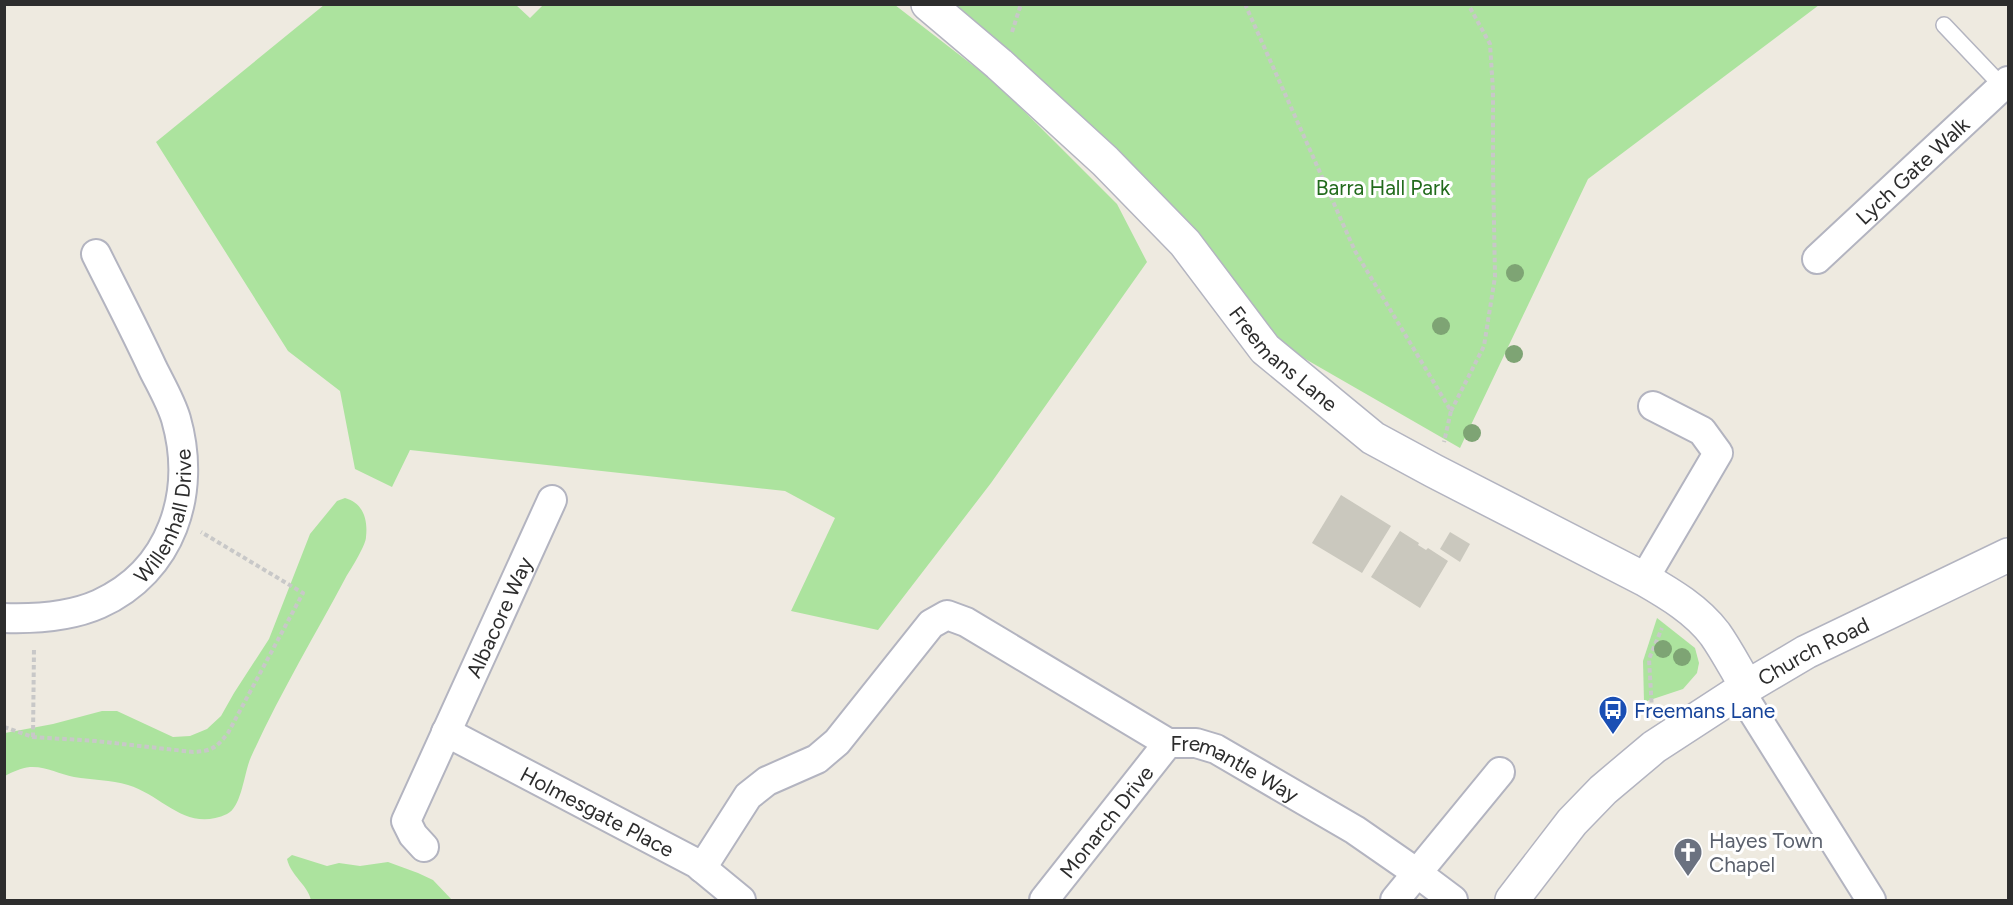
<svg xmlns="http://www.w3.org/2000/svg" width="2013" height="905" viewBox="0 0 2013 905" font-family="Figtree,sans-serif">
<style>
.green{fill:#ace39e}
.building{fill:#cac8be}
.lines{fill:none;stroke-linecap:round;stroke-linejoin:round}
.lane-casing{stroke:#b3b4c0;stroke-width:18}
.street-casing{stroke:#b3b4c0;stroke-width:32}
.secondary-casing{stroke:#b3b4c0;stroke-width:36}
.path{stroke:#c8c8c8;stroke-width:4;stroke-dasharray:4.5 3;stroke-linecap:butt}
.lane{stroke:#fff;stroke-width:15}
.street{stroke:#fff;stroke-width:28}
.secondary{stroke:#fff;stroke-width:33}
.tree{fill:#7ea474}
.labels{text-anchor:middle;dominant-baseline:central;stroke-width:6;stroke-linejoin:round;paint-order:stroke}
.street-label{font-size:21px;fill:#2d2d2d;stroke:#fff}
.park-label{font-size:21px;fill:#226b1c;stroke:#fff}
.transit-label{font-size:21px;fill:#164399;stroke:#fff;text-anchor:start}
.worship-label{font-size:21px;fill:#5b616d;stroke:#fff;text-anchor:start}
</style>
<rect width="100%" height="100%" fill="#eeeae0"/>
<g class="green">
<polygon points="544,4 895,5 997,84 1117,204 1147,262 991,483 878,630 791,611 835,518 785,491 410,450 392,487 355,469 340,391 288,351 156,142 324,5 516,5 530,18"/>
<polygon points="951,5 1819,5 1588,179 1460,448 1274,341"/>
<path d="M345,498C363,503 368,519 366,537C366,545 351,569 346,577C314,637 279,695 251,757C244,772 242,807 227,814C186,833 164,796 128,785C111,780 92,780 74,777C59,774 46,766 30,767C21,768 12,772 5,776V733L53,724L102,711H117L173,737L190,736L207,729L221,716L234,693L269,639L310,534L337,501Z"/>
<polygon points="1657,618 1695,648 1699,663 1697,673 1683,689 1644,702 1643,661"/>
<path d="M292,855L327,866L339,863L360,866L388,862L418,873L433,880L452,900H311C307,884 291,876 287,859Z"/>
</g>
<g class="building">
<polygon points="1341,495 1391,526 1362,573 1312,543"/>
<polygon points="1400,531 1419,543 1418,545 1426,550 1428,548 1448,561 1420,608 1371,577"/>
<polygon points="1450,532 1470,544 1460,562 1440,549"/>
</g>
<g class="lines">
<g class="lane-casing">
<polyline id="lane" points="1944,25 2002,86"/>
</g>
<g class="street-casing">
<g id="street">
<path id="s1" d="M1817,259L2008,81"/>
<polyline points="1644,579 1718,453 1702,431 1653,406"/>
<path id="s2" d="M4,618C35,619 70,617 99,604C172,571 197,493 176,419C171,402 161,385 153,369C135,330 115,292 96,254"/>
<polyline points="1740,691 1871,900"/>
<path id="s3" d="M446,732L696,863L741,900"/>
<path id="s4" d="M424,847L413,835L406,821L552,500"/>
<path id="s5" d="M702,868L748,796L767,781L817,759L837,742L931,624L947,615L966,622L1168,743H1196L1216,749L1355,830L1417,873L1453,900"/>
<path id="s6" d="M1044,900L1168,743"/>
<polyline points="1395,900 1500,772"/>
</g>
</g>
<g class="secondary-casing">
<g id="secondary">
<path id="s7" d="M928,4L999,64L1105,161L1185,243L1265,349L1373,438L1434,471L1644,579C1670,594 1697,610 1715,634C1727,651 1736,669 1747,687"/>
<path id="s8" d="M1512,900L1572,822L1603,790L1654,747L1740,691L1806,652L2008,555"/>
</g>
</g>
<g class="path">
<polyline points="1245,4 1355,251 1451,411 1444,442"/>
<polyline points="1012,32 1021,4"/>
<polyline points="1451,411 1484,346 1495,277 1493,170 1493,90 1490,44 1468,4"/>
<polyline points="1652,710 1649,659 1662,628"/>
<path d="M4,727L33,737L96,741L193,752C212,751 216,748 228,733L303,593L201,532"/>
<polyline points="33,737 34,648"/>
</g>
<use href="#lane" class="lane"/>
<use href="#street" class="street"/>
<use href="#secondary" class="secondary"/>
</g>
<g class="tree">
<circle cx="1515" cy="273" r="9"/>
<circle cx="1441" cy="326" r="9"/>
<circle cx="1514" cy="354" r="9"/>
<circle cx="1472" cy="433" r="9"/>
<circle cx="1663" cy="649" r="9"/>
<circle cx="1682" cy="657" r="9"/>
</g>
<defs>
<g id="bus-pin" transform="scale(1.5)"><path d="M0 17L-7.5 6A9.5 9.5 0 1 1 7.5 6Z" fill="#1a4fb4" stroke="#fff"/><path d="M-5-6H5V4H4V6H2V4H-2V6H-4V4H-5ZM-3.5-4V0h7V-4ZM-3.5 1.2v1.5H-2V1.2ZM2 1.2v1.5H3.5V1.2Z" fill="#fff"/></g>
<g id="church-pin" transform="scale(1.5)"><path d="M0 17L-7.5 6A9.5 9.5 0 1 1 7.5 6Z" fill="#6b7280" stroke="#fff"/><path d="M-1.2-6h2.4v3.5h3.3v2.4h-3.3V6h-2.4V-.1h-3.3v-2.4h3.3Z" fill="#fff"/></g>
</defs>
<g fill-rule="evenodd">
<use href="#bus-pin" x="1613" y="710"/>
<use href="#church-pin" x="1688" y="852"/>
</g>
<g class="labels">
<g class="street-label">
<text stroke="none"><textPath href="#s1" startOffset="130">Lych Gate Walk</textPath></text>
<text stroke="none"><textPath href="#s7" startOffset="504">Freemans Lane</textPath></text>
<text stroke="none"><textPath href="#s2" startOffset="214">Willenhall Drive</textPath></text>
<text stroke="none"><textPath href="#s4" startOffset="256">Albacore Way</textPath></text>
<text stroke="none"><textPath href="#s8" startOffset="396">Church Road</textPath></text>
<text stroke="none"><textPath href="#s5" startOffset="688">Fremantle Way</textPath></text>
<text stroke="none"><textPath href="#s3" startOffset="171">Holmesgate Place</textPath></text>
<text stroke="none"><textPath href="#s6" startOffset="100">Monarch Drive</textPath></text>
</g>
<g class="park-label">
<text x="1383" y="187">Barra Hall Park</text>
</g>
<g class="transit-label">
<text x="1634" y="710">Freemans Lane</text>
</g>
<g class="worship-label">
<text x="1709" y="840">Hayes Town<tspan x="1709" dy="24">Chapel</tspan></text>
</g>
</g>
<rect width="2013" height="905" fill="none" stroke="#2d2d2d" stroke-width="12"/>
</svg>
